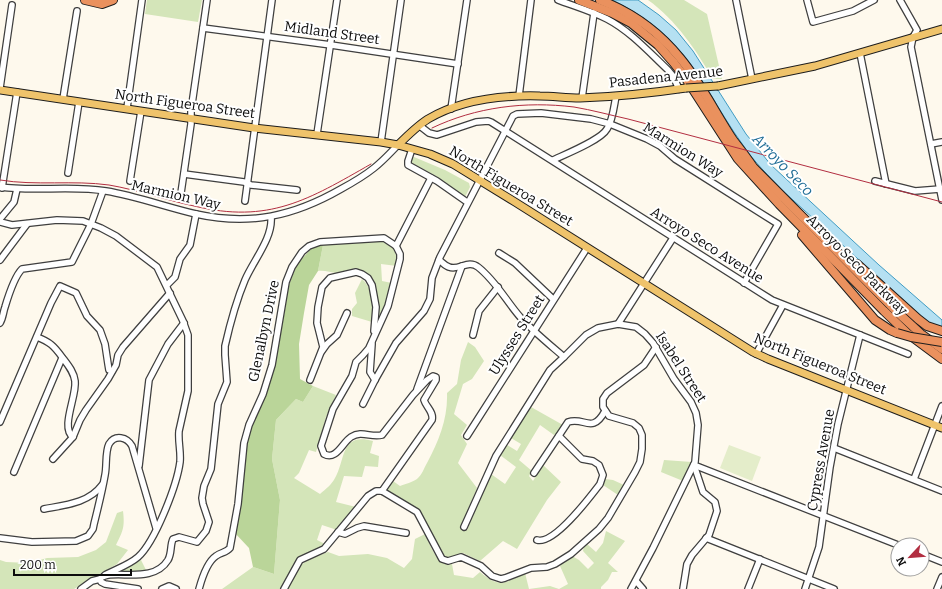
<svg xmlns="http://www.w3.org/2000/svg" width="942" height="589" viewBox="0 0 942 589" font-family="Bitter,serif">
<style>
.green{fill:#d4e5b9}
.forest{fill:#bad599}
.pitch{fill:#e4edca}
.water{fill:#b5e0f2;stroke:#419cc3}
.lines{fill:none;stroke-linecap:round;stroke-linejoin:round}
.minor-casing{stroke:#3f3f3f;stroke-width:8}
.major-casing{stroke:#1d1d1d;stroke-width:9}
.highway-casing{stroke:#1d1d1d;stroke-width:10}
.minor{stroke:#fff;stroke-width:5.5}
.major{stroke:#efc36b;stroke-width:7}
.highway{stroke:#ea915e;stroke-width:8}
.tram{stroke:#b22e41;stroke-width:1}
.major-bridge-casing{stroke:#1d1d1d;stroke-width:9;stroke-linecap:butt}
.highway-bridge-casing{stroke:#1d1d1d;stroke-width:10;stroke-linecap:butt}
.major-bridge{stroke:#efc36b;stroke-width:7}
.highway-bridge{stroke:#ea915e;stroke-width:8}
.labels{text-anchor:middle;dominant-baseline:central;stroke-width:4;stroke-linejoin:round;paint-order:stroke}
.street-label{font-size:14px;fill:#0c0c0c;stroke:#fff}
.water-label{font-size:15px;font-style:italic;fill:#1e6c95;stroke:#fff}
</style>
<rect width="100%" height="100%" fill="#fef9ed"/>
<g class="green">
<polygon points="147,0 202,0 198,22 145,14"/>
<path d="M648,0H684L707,14L722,79H713C696,50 676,20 648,0Z"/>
<polygon points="414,157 445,170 469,183 470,187 465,197 436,176 410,162 411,159"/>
<path d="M371,241H386C395,248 397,255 397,266L381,264L382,281L392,283L386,304L377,324L376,291L359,270C350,270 345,273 337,273C331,273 325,270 318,271L323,245Z"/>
<path d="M362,279C375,291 374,306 372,322L352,316V309L357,303L355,293Z"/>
<path d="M468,342L475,347L484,361L472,379L463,384L454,414L467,425L461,435L467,444L458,463L477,488L461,527L467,530L491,474L505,484L516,467L500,455L507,445L517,451L521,444L511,438L531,407L563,425L559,433L554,435L540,425L519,460L532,471L529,476L533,481L543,465L561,482L547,500L517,549L503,541L480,561L463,553L447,558L441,555L414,508L387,490L393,481L400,486C405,484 413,482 417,479C422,475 424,468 427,463C439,441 448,418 447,393L457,384L461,360Z"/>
<path d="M313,386L336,395L326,417L316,452L309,450L299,473L294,478L320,494C326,489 332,484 335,478C346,459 340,432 373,441L370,453L379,456L378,467L365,466L362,477L344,476L336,502L356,507L337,530L322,525L317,540L325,544L295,563L281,589H222L253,567L274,574L280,500L272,459L276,420L296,399L303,402Z"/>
<polygon points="664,460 692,462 683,481 661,472"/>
<polygon points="605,479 613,480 624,485 618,495 603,485"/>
<path d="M123,511C125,527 123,531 116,545L128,550L117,564L74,589H0V560L6,562L29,563L47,558L78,557L96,550L106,542L117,513Z"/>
<path d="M606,531L625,541L608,563L618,572H612L608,580L601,587V589H286L299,566L310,559L328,552L339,556L368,554L387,558L404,568L412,559L415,539L425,534C431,546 436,565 452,564L454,575L473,578L480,572C499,588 504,584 525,573L529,589L550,586L559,589L568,584L560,566L563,562L572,556L579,560L588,569L594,563L583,551L584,546L587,544L596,552L603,543Z"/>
<polygon points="141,560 147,572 114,573"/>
</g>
<polygon class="forest" points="323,245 318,271 309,285 304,313 299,344 300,379 313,386 303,402 296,399 276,420 272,459 280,500 274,574 253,567 249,548 234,532 245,451 248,435 271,378 276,360 286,304 287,290 297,264 312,248"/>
<polygon class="pitch" points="729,445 761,457 752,481 720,468"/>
<path class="water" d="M612,0H638L659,15L676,30L693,51L746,134L771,165L879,265L942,320V335L783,191C769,176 754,162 743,145C718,111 701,72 672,42C656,25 633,10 612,0Z"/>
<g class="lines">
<g class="minor-casing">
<g id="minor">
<path d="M558,0C574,6 591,11 607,19C630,31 649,52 668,70L673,76L679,89"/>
<polyline points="736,0 752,79"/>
<polyline points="807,0 813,22 853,11 874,0"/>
<polyline points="900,0 917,30 913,37 911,47 942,200"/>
<polyline points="203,28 331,45 458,64"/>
<polyline points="860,53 886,184"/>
<polyline points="0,88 12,5"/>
<polyline points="519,96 531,0"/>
<polyline points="582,98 594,13"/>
<polyline points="63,99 77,11"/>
<polyline points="127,108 142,0"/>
<polyline points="451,109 467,0"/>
<polyline points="420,126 429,133 437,135 476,122 488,121 491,122 772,300 908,354"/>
<polyline points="317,134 337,0"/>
<polyline points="381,142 401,0"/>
<polyline points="931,144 942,142"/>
<polyline points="412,149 408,161 408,165 437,181 467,202"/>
<path d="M553,160C566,154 601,140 607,129C613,120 614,106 616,96"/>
<polyline points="68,173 79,102"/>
<polyline points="184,174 244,182 251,185 297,190"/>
<polyline points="130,181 141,111"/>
<polyline points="875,181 915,191 940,189"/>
<path d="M0,187C35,192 71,185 106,191C136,196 166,207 196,214C250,226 294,216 341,189C352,183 364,176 374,168C383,161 390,153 398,145"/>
<polyline points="2,188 17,92"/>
<polyline points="181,193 191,124 191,111 207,0"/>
<polyline points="245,201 272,0"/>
<polyline points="0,219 14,202 17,189"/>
<path d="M0,222L12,225L57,220L83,221L101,228L116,236L157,267L183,321L188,335V391L179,431C178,442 181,451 180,462C177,485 155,542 138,557C129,565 116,569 105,575"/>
<polyline points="396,246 431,178"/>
<polyline points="499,253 515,263 553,299"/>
<polyline points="0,260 27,224"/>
<path d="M439,260C442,262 445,266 449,267C459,271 468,259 478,267C496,281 506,301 521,318C534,332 549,344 564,357L586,335L598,328L618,324L636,327L645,334L653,343L674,379L691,402L696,413L698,425L695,462L653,548L631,589"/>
<polyline points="167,285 175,277 180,259 190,245 196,214"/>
<path d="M0,323C3,318 3,313 5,307C8,297 15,276 22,269L72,262L91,224L103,191"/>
<polyline points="618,324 673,238"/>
<polyline points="473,335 479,311 498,287"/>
<path d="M37,337C50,342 54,346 62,357C68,365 74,372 75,381C77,396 60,428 73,437"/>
<polyline points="372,344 370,372 375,380"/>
<polyline points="322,351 327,344 337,335 347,313"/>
<polyline points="756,354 783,305"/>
<polyline points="310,380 323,347 317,323 318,307 322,287 330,278 356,272 362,274 368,278 372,285 376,307 374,331"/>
<polyline points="417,389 462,266"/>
<polyline points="363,404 375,380 396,343 424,311 430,299 432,278 440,257 511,120 513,116 517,114 541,113 591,119 610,124 647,139 660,146 675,159 778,224 744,283"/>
<polyline points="0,422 51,303 60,286 76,293 87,316 100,330 105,344 108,364 109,370 112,371"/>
<polyline points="467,436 587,248"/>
<polyline points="834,448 942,491"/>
<polyline points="53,459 73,437 80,420 86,410 108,379 116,365 118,355 123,347 170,293"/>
<polyline points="694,465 898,545"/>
<polyline points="139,466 149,380 168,344 184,323"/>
<polyline points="14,472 62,358"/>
<path d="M534,473L568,422C584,416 592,435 605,411"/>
<polyline points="914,479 942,406"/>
<polyline points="382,491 417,512 442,559 448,561 461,557 481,566 492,576 501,579 505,578 531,568 547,567 555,564 571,554 599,529 608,518 635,472 640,462 642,449 642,435 639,428 633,423 609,416 603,407 603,399 607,393 644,365 656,347"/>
<path d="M44,509C65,505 89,503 102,485"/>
<polyline points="464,527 496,456 550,370 564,357"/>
<polyline points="338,532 345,534 357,528 364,526 406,533"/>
<path d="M0,538L32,542L76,541L88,536L93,529L94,524C98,508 102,492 105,475C107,466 105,452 109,444C115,434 127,437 132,446L156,528"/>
<polyline points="706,538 834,589"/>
<path d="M537,540C554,545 590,497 600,484L603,475L599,465L593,461L582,459L559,436"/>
<polyline points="922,554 942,562"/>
<polyline points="636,581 643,589"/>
<polyline points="81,589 92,581 100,579"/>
<path d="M138,589L105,584L101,582L100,579C111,567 152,586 168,560C172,553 170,545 173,539L179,537L197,542L206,531L209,522L203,504L202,498L204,486L211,469L218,404L227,382L225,355V346C230,324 237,299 245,280C253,261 273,238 271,217"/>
<polyline points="162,589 169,586 176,589"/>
<path d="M199,589C202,578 207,562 216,556C221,552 226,553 230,548L238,504L244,443L249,425L263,394L272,365L286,282L292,267L302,252L309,246L320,242L384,238L396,246L400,254V259L388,306L369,348L363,355L356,362L352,376L333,409L321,446L324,454C336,461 342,443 351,437C362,430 371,438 382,435L413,395L427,380L433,376L436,377V380L424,400C426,407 434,412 432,420L382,491"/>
<polyline points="284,589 300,560 324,549 368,496 376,491 382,491"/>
<polyline points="683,589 687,564 692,555 709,535 717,511 715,502 703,492 694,465"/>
<polyline points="748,589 760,559"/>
<polyline points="805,589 819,547 830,467 838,424 860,335"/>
<polyline points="937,589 942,577"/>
</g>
</g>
<g class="major-casing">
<g id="major">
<polyline points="718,86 815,66 942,29"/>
<polyline points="0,90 254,128 381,142 398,145 430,154 453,164 515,202 753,352 768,359 942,428"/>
<path d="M398,145C407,136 417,126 428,119C460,100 503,95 540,96C553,96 566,98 580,98C614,97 652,93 686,88"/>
</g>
</g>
<g class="highway-casing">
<g id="highway">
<polyline points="85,0 102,4 113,0"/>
<polyline points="579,0 612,13 631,23 658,45 674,63 687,80 738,159 779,204 884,311 907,333 942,359"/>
<path d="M600,0C631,12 659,32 680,58C701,83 715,113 733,140C740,149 747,158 753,167L895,310L921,334L942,349"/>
<polyline points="802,235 875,320 890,330 897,333"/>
<polyline points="857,264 918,319 927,326 942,331"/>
</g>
</g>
<use href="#minor" class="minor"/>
<use href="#major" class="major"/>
<use href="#highway" class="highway"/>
<g class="tram">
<path d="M432,128C476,107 525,101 574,107C592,110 610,115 628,119L942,202"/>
<path d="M0,180C36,186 73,180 109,185C138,190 166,200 194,206C269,224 308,200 371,164"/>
</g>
<g class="major-bridge-casing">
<polyline id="major-bridge" points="686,88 718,86"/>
</g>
<g class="highway-bridge-casing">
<polyline id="highway-bridge" points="897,333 911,337 942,342"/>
</g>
<use href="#major-bridge" class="major-bridge"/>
<use href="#highway-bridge" class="highway-bridge"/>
</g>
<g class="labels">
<g class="street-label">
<text transform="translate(332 33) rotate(8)">Midland Street</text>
<text transform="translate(666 77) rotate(-6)">Pasadena Avenue</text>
<text transform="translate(185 104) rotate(8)">North Figueroa Street</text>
<text transform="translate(683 150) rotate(32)">Marmion Way</text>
<text transform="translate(511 186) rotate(31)">North Figueroa Street</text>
<text transform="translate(176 195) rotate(13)">Marmion Way</text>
<text transform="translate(707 245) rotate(32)">Arroyo Seco Avenue</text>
<text transform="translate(857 265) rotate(45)">Arroyo Seco Parkway</text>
<text transform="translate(264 331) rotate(-78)">Glenalbyn Drive</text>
<text transform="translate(517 335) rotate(-58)">Ulysses Street</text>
<text transform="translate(820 364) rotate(22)">North Figueroa Street</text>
<text transform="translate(681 367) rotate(57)">Isabel Street</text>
<text transform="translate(821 460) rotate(-80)">Cypress Avenue</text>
</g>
<g class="water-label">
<text transform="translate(783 165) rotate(46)">Arroyo Seco</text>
</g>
</g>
<g transform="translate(910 557) rotate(244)"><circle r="19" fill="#ffffff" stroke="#9e9e9e"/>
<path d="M0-3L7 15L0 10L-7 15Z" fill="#b22e41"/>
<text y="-6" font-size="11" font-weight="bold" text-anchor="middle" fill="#0c0c0c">N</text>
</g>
<path d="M14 569v6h117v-6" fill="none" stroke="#0c0c0c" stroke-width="2"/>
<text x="20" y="569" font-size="12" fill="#0c0c0c" stroke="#ffffff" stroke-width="3" paint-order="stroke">200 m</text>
</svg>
